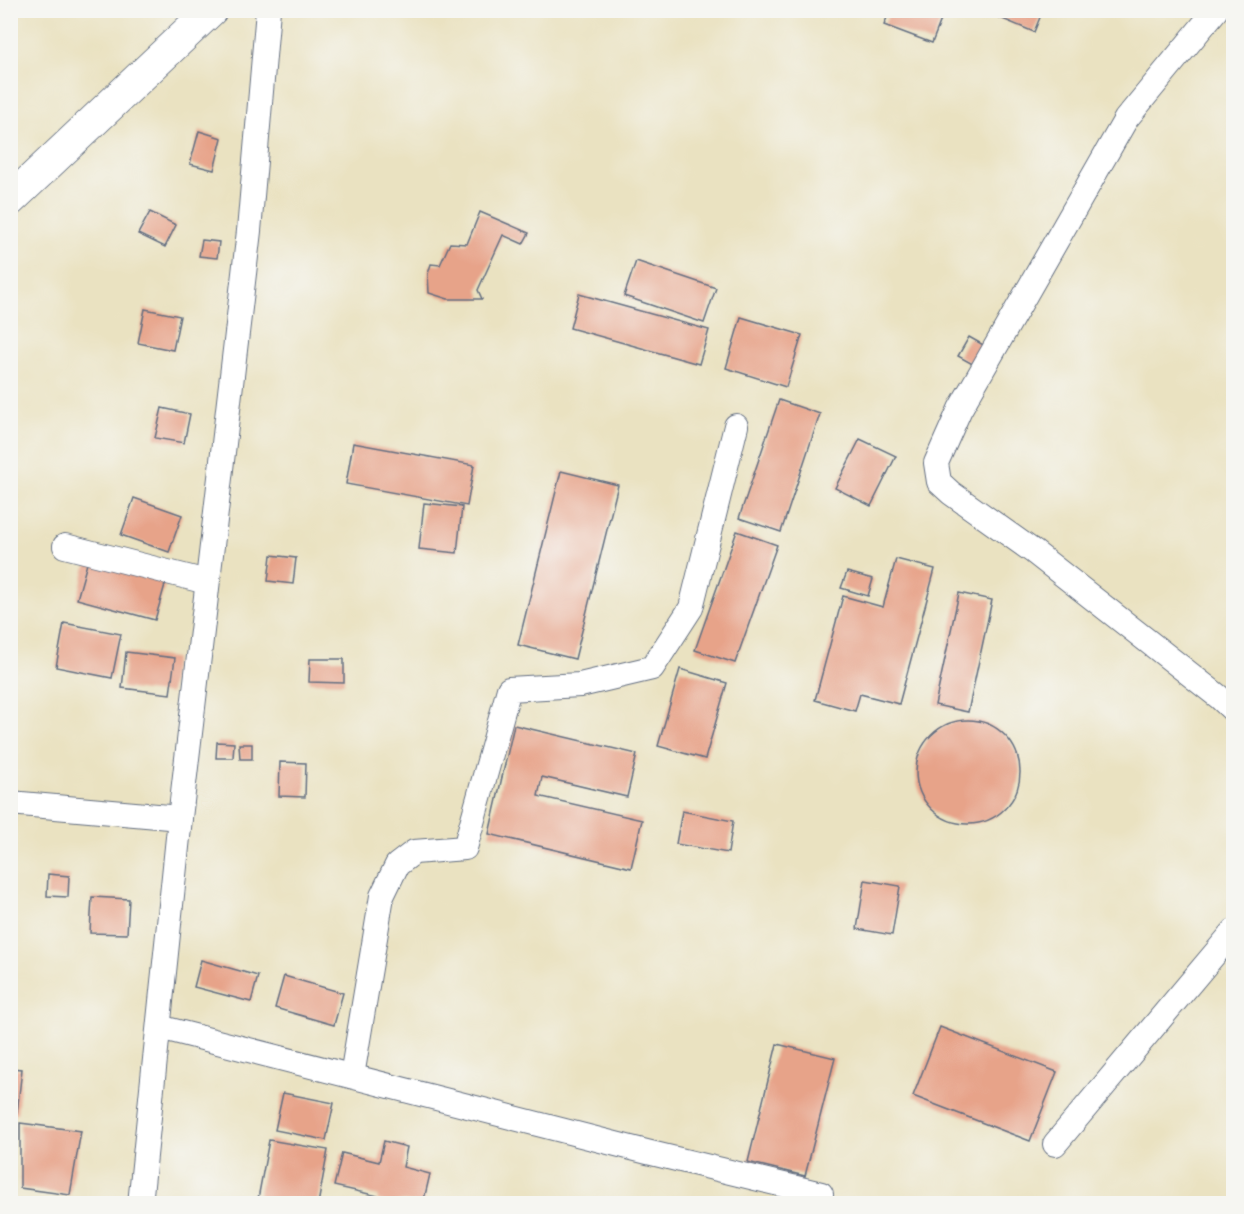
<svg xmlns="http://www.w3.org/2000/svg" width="1244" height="1214" viewBox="0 0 1244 1214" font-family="'Comic Neue',sans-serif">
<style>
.building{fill:#e7a389}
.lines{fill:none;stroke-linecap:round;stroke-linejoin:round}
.minor-casing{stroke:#636e81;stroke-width:26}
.tertiary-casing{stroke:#636e81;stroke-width:34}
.minor{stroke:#fff;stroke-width:24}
.tertiary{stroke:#fff;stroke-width:32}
</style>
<rect width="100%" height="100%" fill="#f6f6f2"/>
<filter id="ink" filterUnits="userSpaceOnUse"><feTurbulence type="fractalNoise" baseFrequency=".0167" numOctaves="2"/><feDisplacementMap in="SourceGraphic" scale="12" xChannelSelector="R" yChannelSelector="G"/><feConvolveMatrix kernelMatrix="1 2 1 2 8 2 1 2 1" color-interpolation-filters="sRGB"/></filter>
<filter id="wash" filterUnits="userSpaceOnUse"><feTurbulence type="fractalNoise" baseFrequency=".008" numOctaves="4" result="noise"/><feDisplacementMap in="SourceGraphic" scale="24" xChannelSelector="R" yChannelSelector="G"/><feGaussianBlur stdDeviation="1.35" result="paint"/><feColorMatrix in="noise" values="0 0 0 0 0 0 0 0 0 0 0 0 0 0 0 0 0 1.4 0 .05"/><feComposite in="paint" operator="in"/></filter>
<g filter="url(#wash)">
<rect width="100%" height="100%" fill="#eae2c1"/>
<g id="blocks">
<g class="building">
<polygon points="890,10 940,10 944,12 932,43 884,25"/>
<polygon points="995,10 1043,10 1034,32 993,15"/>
<polygon points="199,131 222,138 214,170 190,164"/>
<polygon points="150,212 176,225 165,247 138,234"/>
<polygon points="480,212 529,233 523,244 503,235 478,290 482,299 448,299 429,293 428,274 431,264 440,265 450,243 467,244"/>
<polygon points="202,240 219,242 217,258 199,256"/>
<polygon points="636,261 716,288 704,323 624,296"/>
<polygon points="579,294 709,330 699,364 570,328"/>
<polygon points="145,309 180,316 173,350 138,343"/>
<polygon points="741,317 802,335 786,387 726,368"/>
<polygon points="969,337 987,347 976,366 958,356"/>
<polygon points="779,400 820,414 781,532 739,518"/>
<polygon points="162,408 190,414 184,443 155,438"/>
<polygon points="860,439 896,456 871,506 835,488"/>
<polygon points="353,443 474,465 467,506 346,484"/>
<polygon points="561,471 618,485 575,659 518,645"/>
<polygon points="134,498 182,515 169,552 121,535"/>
<polygon points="424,503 462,507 457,553 419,549"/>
<polygon points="737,531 777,545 735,663 695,650"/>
<polygon points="271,555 296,558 293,584 268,581"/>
<polygon points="896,559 935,569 899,704 860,694 855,711 815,700 843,596 883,607"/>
<polygon points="88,560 166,581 155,620 77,599"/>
<polygon points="847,572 873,579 868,596 841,588"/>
<polygon points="959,593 992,600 968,712 935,705"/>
<polygon points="64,623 121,634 112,678 56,667"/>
<polygon points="126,652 175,658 170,694 122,688"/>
<polygon points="310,659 344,659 344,683 309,682"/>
<polygon points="680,669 727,683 705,759 658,746"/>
<circle cx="968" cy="772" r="52"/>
<polygon points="514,725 637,754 627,797 542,777 538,796 642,820 631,868 489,834"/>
<polygon points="217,742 234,743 233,758 216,758"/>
<polygon points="239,744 252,744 252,759 240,759"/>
<polygon points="280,762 306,763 305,797 279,796"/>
<polygon points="682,811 733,821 728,853 676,844"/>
<polygon points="48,874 69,876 68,897 47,896"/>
<polygon points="865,880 900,886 892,935 857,929"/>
<polygon points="92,897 129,899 127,934 90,933"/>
<polygon points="201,960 258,976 251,1002 194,987"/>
<polygon points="284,976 343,993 334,1025 275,1008"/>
<polygon points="940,1027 1057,1072 1030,1141 913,1096"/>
<polygon points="777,1044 835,1058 805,1176 748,1162"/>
<polygon points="10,1068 22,1069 17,1113 10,1113"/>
<polygon points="283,1093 334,1103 326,1140 275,1130"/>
<polygon points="20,1123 81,1131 70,1195 20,1188"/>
<polygon points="269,1140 328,1150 318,1204 257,1204"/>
<polygon points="384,1141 407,1147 403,1167 430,1174 423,1204 399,1201 398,1204 391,1204 377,1200 378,1196 334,1186 342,1153 379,1162"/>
</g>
</g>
</g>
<g filter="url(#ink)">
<use href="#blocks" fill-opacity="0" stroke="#636e81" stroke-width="1.5"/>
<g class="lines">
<g class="minor-casing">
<g id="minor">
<polyline points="1216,10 1126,119 960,409 936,463 939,482 951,493 1034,552 1219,697 1234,711"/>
<polyline points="65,546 207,582"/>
<polyline points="10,803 180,818"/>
<polyline points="159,1027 647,1152 821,1194"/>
<polyline points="352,1076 382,896 397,865 414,852 465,848 509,689 580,685 652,668 691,608 736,426"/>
<polyline points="1055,1144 1234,931"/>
<polyline points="140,1204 180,818 249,231 268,10"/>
</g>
</g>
<g class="tertiary-casing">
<polyline id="tertiary" points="10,200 211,10"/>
</g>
<use href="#minor" class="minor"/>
<use href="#tertiary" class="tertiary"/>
</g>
</g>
<rect width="1244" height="1214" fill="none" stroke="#f6f6f2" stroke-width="36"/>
</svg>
